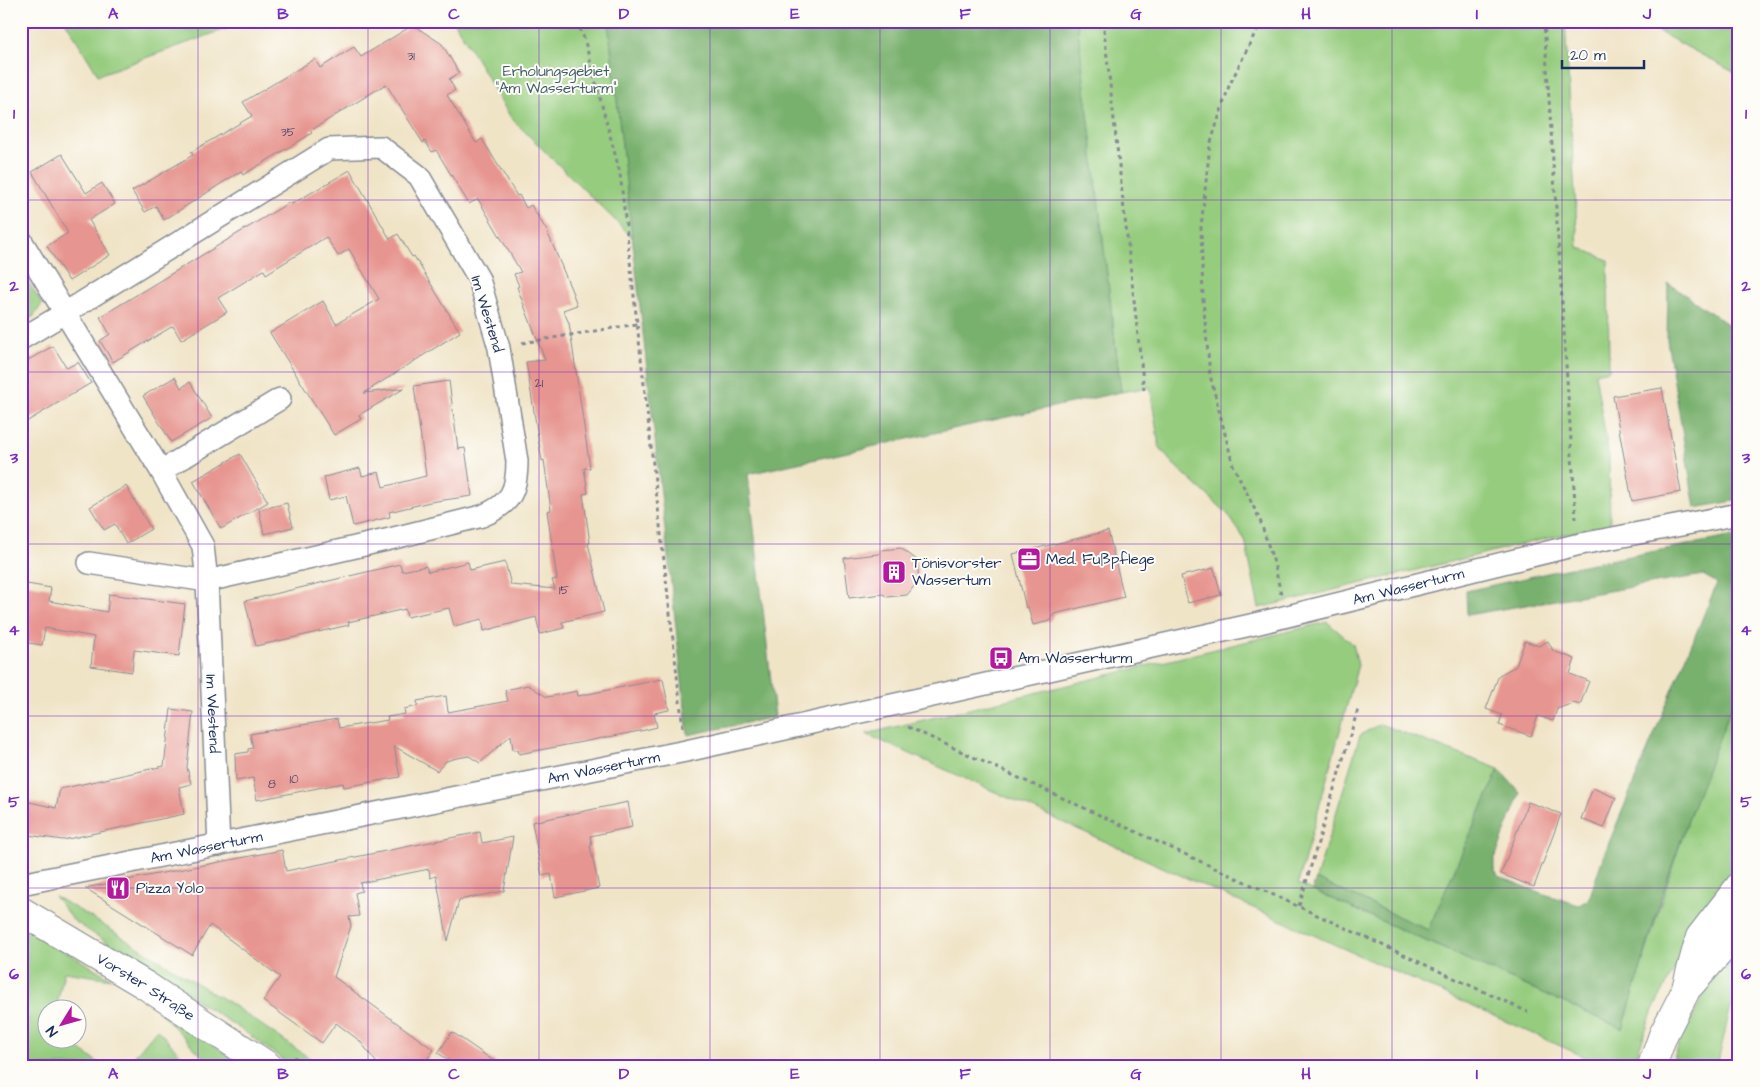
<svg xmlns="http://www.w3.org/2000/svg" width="1760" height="1087" viewBox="0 0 1760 1087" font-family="'Architects Daughter',sans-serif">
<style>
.green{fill:#95cc7e;stroke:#587e6e}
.forest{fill:#78b06d;stroke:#4a7066}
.building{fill:#e79590}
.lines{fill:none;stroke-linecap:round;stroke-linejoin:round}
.street-casing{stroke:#868a92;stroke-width:24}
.secondary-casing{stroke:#868a92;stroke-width:30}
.primary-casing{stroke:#868a92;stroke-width:30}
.path{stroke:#868a92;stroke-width:3;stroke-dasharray:4 4;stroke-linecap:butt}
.street{stroke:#fff;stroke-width:21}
.secondary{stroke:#fff;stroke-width:28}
.primary{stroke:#fff;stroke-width:28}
.grid{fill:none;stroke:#7b2cbf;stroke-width:1;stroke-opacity:0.55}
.labels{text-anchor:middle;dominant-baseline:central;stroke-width:4;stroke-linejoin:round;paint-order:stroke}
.number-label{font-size:12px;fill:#4e486a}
.park-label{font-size:15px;fill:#405e68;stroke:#fdfcf7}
.street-label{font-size:15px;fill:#1b2f5e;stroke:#fdfcf7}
.poi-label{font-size:15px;fill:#1b2f5e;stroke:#fdfcf7;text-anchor:start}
.neatline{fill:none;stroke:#7b2cbf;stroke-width:2}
.grid-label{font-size:16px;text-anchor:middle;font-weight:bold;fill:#7b2cbf}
</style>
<rect width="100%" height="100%" fill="#fdfcf7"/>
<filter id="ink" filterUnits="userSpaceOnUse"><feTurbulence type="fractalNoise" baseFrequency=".02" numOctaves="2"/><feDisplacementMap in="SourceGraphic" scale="10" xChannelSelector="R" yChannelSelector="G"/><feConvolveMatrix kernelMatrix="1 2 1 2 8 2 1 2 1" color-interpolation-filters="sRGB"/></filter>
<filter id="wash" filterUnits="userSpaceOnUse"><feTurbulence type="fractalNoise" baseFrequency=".0096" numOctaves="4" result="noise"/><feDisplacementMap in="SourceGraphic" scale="20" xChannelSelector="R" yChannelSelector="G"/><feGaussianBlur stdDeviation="1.12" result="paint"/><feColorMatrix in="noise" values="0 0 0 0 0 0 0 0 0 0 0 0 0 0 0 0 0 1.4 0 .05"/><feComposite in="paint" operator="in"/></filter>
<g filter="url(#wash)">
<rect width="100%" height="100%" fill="#f0e4c7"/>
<g class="green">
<polygon points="65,21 248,21 98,75"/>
<polygon points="454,21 608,21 633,238 511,118"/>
<polygon points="1077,21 1565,21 1578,247 1608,260 1609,370 1595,373 1609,457 1610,525 1582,530 1259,608 1245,540 1227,513 1171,462 1159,446 1150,387 1121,392"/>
<polygon points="1639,21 1739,21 1739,75"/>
<polygon points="21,270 42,304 34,316 21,324"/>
<path d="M1327,622L1353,644L1358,665L1298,884L1623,1029C1657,913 1692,798 1739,687V873L1714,904L1690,940L1653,1010L1633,1066H1605L866,734Z"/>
<polygon points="1380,724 1499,769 1428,930 1316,879 1360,735"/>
<polygon points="54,896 84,913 217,996 218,995 321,1066 291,1066 248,1034 74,921"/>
<polygon points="21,925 112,979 64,972 56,1009 48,1010 48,1040 66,1040 103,1066 21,1066"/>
<polygon points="1739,944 1739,997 1730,1010 1717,1066 1671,1066 1679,1044 1707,988"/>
<polygon points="158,1010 245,1066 218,1066 199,1053"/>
<polygon points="157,1029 191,1066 126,1066"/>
</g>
<g class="forest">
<polygon points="608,21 1077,21 1121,392 748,474 775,717 688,735"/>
<polygon points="1668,283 1739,332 1739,500 1695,508 1667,340"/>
<polygon points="1739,535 1739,687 1689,817 1661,898 1623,1029 1312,890 1316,879 1428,930 1499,769 1520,793 1494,861 1494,869 1498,876 1541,893 1579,905 1589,899 1603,857 1717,583 1703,575 1467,615 1466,591 1588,564"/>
</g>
<g id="blocks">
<g class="building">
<polygon points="413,25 442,44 459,73 449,79 455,90 447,95 476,143 482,139 517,196 519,195 526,208 531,205 547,231 573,294 577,305 563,310 569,323 590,468 584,468 588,493 583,494 590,543 588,543 604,612 562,622 564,628 540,634 536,617 484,631 482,619 454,626 449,608 407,617 405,609 348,622 349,625 256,646 245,601 400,564 402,571 426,566 428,572 468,562 470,570 505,562 511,585 555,589 552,580 557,579 547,511 551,510 544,460 542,461 526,362 545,360 517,287 519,286 514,274 521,272 478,199 469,204 436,150 432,152 425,141 423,143 386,84 310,131 312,133 301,140 243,175 241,171 164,220 156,206 145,212 132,191 193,155 191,152 252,116 243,102 315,59 320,68 354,47 361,57"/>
<polygon points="62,154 86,193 102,183 115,204 89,220 110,255 69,281 47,246 68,233 32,172"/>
<polygon points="350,170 390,239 398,234 412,257 414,256 460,332 364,393 405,388 359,415 361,419 334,435 270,333 323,301 336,324 379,299 349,249 338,256 326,237 266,274 264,270 218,298 227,312 181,340 173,326 113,362 100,341 110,334 100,317 290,202 292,204"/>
<polygon points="53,346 67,368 78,362 91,383 21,425 21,364"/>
<polygon points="175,377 181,388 190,382 212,418 171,442 143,396"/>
<polygon points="449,381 458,449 465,448 472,496 430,502 389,512 390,517 353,526 346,496 329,500 324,477 360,468 362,476 379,472 383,487 426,476 414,386"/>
<polygon points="1662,388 1681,492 1632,501 1613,396"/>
<polygon points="240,454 268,502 221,529 193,481"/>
<polygon points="126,486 151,529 126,544 115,524 104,530 90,507"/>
<polygon points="287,503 293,527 264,534 259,510"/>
<polygon points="1108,531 1124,597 1054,614 1050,621 1033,625 1028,607 1026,608 1013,554"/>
<polygon points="901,548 917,560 919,580 907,595 887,597 883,594 849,598 844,558 878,554 882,550"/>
<polygon points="1214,568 1221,595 1188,603 1181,576"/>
<polygon points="21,583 51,588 49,601 107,612 109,594 185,604 179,656 134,650 132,672 91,666 94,637 45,628 42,645 21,642"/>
<polygon points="1525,641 1539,646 1548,641 1553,651 1575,659 1570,674 1589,681 1580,705 1573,703 1557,709 1553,721 1538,716 1531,736 1499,725 1502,715 1486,709 1499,675 1516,666"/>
<polygon points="663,679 669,710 654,713 657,727 645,730 519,754 518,750 513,750 511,735 480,763 469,756 457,758 446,761 437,771 394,746 400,777 344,787 343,783 257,800 253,778 236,781 235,754 248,752 248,749 253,748 250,734 337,719 339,728 388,720 387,717 405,714 404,709 418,706 417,701 446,696 448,712 508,701 505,690 528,685 547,697 577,691 578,696"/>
<polygon points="171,709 193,712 187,767 191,784 179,787 184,814 63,840 21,834 21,800 56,808 60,789 164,766"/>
<polygon points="1593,788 1616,798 1604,828 1581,819"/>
<polygon points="628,802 632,827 590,836 592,845 590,846 599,888 555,897 551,874 542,876 532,822"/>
<polygon points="1528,802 1561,814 1534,887 1501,874"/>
<polygon points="480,832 482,843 513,837 504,891 459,900 448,941 436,876 430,878 429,869 360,883 362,891 355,893 359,916 349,917 351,926 334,977 434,1050 422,1066 379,1066 360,1041 336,1023 322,1043 263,1001 280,977 210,925 192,955 85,888 282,850 286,871"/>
<polygon points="452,1032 501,1066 457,1066 438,1053"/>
</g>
</g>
</g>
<g filter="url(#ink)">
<use href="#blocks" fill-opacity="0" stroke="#868a92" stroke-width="1"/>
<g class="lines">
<g class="street-casing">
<g id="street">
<polyline points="21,240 65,313 21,339"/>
<polyline points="161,471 280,399"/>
<path id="s1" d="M89,563L207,581L386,540L482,516C511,504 517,491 517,461L499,348L479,279L419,176L381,147L329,149L65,313L161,471L203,546L207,581L219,845"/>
<path id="s2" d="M21,884L686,751L1255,624L1576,545L1739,514"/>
</g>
</g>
<g class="secondary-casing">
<g id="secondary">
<path id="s3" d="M21,911L145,985L268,1066"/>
</g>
</g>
<g class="primary-casing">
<g id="primary">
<polyline points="1690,985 1739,930"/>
<polyline points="1652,1066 1663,1035 1685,992 1700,937 1739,887"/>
</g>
</g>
<g class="path">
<polyline points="576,21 584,38 620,173 683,728"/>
<polyline points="1103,21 1144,390"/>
<polyline points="1261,21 1229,86 1210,145 1201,227 1203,300 1210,375 1233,465 1260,520 1274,563 1281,594"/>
<polyline points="1544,21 1576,519"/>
<polyline points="522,343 637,324"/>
<polyline points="908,727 1528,1012"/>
<polyline points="1299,906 1358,709"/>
<polyline points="294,1057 305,1066"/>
</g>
<use href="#street" class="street"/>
<use href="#secondary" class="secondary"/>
<use href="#primary" class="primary"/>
</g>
</g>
<path class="grid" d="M198,21V1066M368,21V1066M539,21V1066M710,21V1066M880,21V1066M1050,21V1066M1221,21V1066M1392,21V1066M1562,21V1066M21,200H1739M21,372H1739M21,544H1739M21,716H1739M21,888H1739"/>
<defs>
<g id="office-square" transform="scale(1.25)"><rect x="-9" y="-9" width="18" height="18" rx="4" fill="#b5179e" stroke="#fdfcf7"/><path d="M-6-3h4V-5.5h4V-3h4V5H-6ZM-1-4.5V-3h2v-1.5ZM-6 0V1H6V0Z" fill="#fff"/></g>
<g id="building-square" transform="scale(1.25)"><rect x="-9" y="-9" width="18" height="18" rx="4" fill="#b5179e" stroke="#fdfcf7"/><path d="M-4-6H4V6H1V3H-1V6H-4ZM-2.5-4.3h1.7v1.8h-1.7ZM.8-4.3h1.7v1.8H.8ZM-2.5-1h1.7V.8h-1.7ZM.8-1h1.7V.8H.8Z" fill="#fff"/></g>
<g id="bus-square" transform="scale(1.25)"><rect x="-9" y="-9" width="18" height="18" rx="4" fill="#b5179e" stroke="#fdfcf7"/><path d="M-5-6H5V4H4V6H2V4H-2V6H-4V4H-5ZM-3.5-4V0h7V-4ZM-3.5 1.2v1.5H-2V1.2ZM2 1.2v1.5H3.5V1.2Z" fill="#fff"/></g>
<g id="restaurant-square" transform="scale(1.25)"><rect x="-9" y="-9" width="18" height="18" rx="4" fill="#b5179e" stroke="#fdfcf7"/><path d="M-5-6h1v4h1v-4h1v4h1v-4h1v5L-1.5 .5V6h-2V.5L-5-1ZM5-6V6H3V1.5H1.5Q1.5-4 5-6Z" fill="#fff"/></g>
</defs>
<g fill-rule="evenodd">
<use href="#office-square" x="1029" y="559"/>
<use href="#building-square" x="894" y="572"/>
<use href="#bus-square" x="1001" y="658"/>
<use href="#restaurant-square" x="118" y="888"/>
</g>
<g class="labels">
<g class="number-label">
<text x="411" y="56">31</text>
<text x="288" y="132">35</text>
<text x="539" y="383">21</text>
<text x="564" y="590">15</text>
<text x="294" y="779">10</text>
<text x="272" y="784">8</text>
</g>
<g class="park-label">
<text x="556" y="71">Erholungsgebiet<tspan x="556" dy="17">"Am Wasserturm"</tspan></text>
</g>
<g class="street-label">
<text transform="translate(487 314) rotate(73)">Im Westend</text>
<text stroke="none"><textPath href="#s2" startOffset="1419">Am Wasserturm</textPath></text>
<text stroke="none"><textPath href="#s1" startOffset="1628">Im Westend</textPath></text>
<text stroke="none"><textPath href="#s2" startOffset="594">Am Wasserturm</textPath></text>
<text stroke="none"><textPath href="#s2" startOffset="189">Am Wasserturm</textPath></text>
<text stroke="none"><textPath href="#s3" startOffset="146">Vorster Straße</textPath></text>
</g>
<g class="poi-label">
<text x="1046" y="559">Med. Fußpflege</text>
<text x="912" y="563">Tönisvorster<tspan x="912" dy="17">Wassertum</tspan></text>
<text x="1018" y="658">Am Wasserturm</text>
<text x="136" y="888">Pizza Yolo</text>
</g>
</g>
<rect width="1760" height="1087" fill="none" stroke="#fdfcf7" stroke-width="55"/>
<g transform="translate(62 1024) rotate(233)"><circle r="24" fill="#fdfcf7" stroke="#a3aaba"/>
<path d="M0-4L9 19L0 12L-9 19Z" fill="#b5179e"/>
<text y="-8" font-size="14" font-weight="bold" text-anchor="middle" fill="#1b2f5e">N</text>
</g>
<path d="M1562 60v8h82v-8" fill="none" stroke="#1b2f5e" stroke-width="2.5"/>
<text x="1570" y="60" font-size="15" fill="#1b2f5e" stroke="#fdfcf7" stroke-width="4" paint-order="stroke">20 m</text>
<rect x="28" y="28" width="1704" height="1032" class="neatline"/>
<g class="grid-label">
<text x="113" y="19">A</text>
<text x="283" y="19">B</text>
<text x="454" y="19">C</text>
<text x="624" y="19">D</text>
<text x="795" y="19">E</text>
<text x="965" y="19">F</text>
<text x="1136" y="19">G</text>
<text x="1306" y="19">H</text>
<text x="1477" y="19">I</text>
<text x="1647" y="19">J</text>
<text x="14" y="119">1</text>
<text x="1746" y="119">1</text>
<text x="14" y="291">2</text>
<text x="1746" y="291">2</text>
<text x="14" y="463">3</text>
<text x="1746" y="463">3</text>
<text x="14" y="635">4</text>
<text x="1746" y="635">4</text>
<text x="14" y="807">5</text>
<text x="1746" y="807">5</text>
<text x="14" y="979">6</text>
<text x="1746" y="979">6</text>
<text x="113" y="1079">A</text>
<text x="283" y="1079">B</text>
<text x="454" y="1079">C</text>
<text x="624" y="1079">D</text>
<text x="795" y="1079">E</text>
<text x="965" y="1079">F</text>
<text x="1136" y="1079">G</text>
<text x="1306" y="1079">H</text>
<text x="1477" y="1079">I</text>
<text x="1647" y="1079">J</text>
</g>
</svg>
